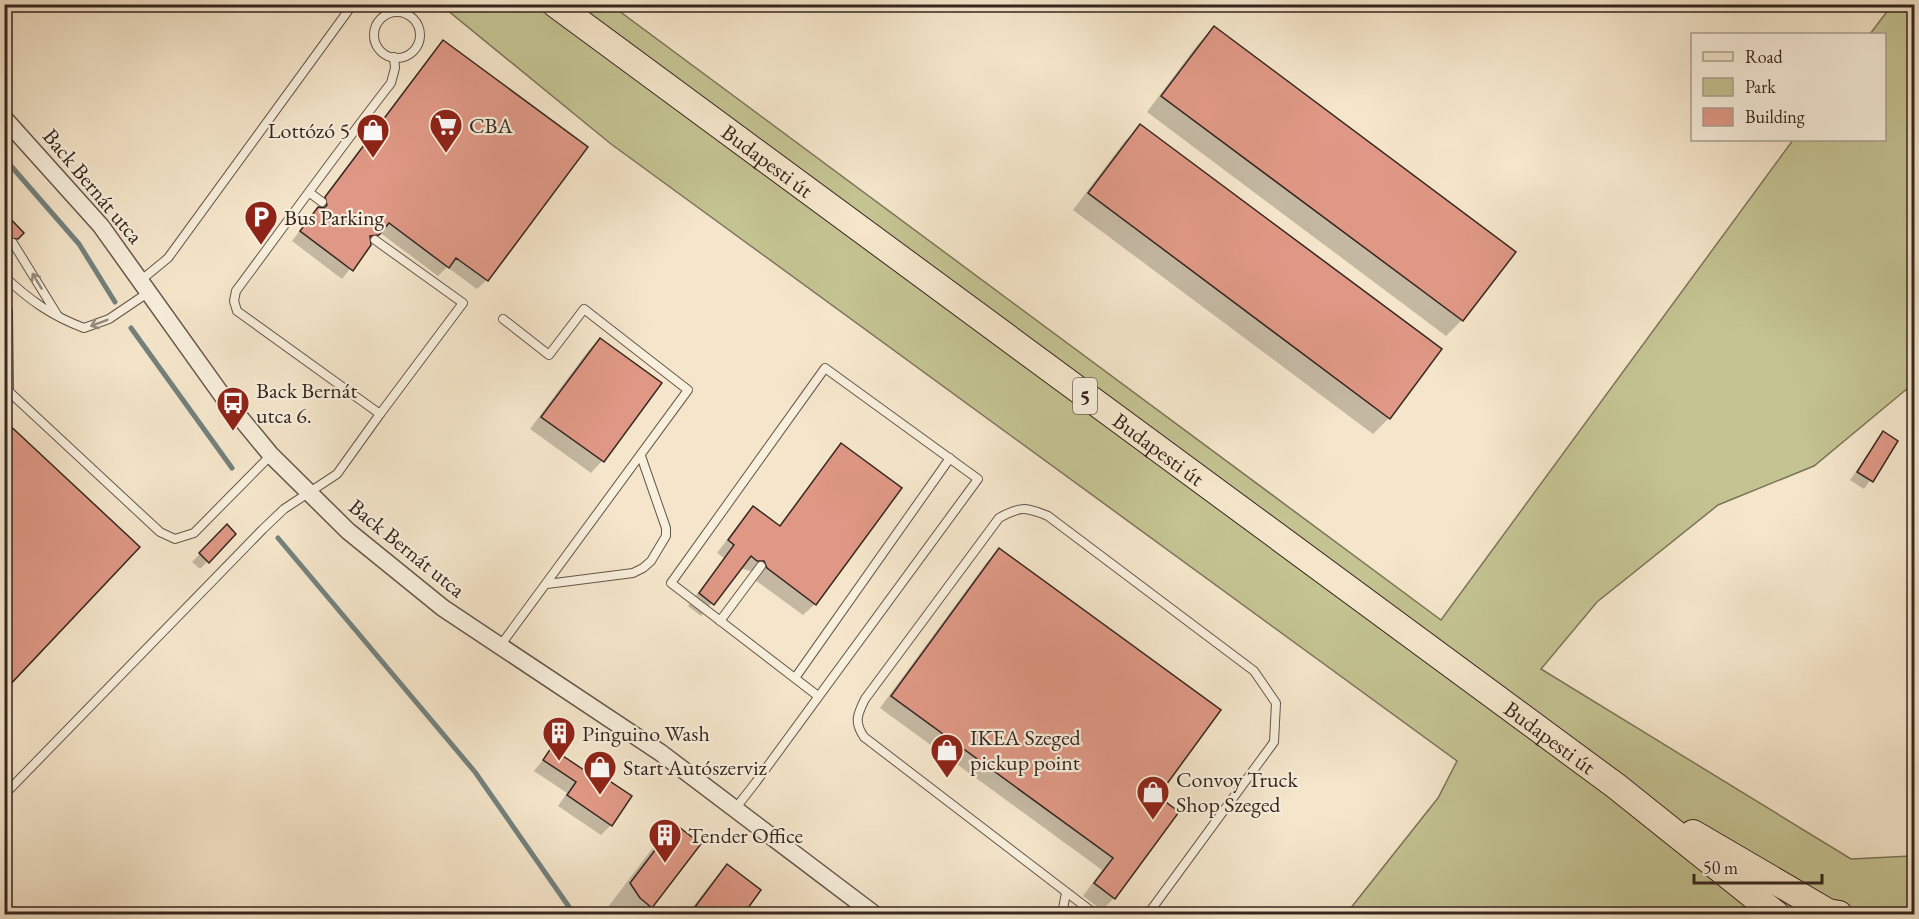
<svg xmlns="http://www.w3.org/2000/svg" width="1919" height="919" viewBox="0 0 1919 919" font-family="'EB Garamond',serif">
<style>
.green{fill:#c4c392;stroke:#7c7459;stroke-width:1.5}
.shadow{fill:#0003}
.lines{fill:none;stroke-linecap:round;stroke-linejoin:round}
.stream{stroke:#73817e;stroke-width:5}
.building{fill:#df9885;stroke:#352620;stroke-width:1.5}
.lane-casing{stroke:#65564b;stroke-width:10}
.street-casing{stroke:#65564b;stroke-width:19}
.primary-casing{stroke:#352620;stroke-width:28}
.lane{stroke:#f8efdd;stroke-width:8}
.street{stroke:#f8efdd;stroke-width:16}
.primary{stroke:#f5e6cb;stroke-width:26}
.oneway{stroke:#968a7e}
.labels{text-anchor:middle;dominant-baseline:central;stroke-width:4.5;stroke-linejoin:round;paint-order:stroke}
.shield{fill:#f8efdd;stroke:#706259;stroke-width:1.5}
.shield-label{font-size:21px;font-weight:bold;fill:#352620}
.poi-label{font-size:22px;fill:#352620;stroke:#f8efdd;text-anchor:start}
.street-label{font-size:22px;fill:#352620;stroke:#f8efdd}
</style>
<rect width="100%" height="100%" fill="#f5e6cb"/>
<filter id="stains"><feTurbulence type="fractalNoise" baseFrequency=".00333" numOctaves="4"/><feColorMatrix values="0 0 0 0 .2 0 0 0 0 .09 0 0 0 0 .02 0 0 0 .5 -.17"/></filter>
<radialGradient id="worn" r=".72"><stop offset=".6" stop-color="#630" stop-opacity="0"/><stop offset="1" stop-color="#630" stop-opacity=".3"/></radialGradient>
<polygon class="green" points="441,5 611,5 1441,620 1793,140 1884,140 1884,34 1870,34 1892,5 1914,5 1914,383 1814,466 1718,505 1597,602 1541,669 1851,859 1911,856 1914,858 1914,914 1346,914 1438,798 1457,761 611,144"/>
<g class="shadow">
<polygon points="1214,28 1462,320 1446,336 1147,112 1198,44"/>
<polygon points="443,42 487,280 477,289 447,267 438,276 379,232 342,279 292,241"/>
<polygon points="1141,126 1389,418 1373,434 1073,210 1125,141"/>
<polygon points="4,222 22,233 4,250"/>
<polygon points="600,339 660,383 602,461 591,473 530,429 588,351"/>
<polygon points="1883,433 1896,442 1864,489 1850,480"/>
<polygon points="841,445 815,604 803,615 755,580 753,572 740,568 701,616 688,606 724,558 717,553 742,520 753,508 778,527"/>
<polygon points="227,526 234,534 200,569 192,562"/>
<polygon points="999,550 1155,797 1114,898 1102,910 1083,896 1102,870 880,708 987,562"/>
<polygon points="551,750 611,825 601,835 558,806 567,793 534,771"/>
<polygon points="675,826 651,907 644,914 612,914 608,907 652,849"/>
<polygon points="727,866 741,914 687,914 713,881"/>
</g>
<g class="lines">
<g class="stream">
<polyline points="4,158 79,244 115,302"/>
<polyline points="131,328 232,468"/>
<polyline points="278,538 475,772 574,914"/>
</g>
</g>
<g class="building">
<polygon points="1214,26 1516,252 1463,321 1161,96"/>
<polygon points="443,40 588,147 488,281 456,258 449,268 389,223 379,235 370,236 371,245 353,271 300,231 318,207 324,208 327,205 325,197"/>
<polygon points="1140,124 1442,349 1390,419 1088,193"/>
<polygon points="4,212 24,233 18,239 9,238 7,243 8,248 4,251"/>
<polygon points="600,338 662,383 604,462 541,417"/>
<polygon points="4,420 140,547 4,691"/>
<polygon points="1883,431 1898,441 1873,482 1857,472"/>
<polygon points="841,443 902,488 816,605 767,568 764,561 757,561 751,556 714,605 699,593 734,545 728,540 753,506 780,526"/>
<polygon points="227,524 236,534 209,563 199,553"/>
<polygon points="999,548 1221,710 1158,796 1179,812 1115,899 1094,883 1113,858 891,696"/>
<polygon points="551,748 584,770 587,766 632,796 612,826 567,795 576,782 543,760"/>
<polygon points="675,824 701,844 652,908 640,898 630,883"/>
<polygon points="727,864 761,890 743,915 689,915"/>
</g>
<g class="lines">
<g class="lane-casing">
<g id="lane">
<circle cx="397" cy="35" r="23"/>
<polyline points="310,193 322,202"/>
<polyline points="375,240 463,303 380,414"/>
<polyline points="13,243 58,316"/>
<path d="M4,276C29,300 52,316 84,328L109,319L149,292"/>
<polyline points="140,281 168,258 353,4"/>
<polyline points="4,302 8,311 9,392"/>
<polyline points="4,387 160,532 175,539 194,533 271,455"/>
<polyline points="547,584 633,573 643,568 651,561 666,536 666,528 641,456"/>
<polyline points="720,621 761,566"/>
<polyline points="500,646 688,390 584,309 549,355 503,319"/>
<polyline points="795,678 950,458"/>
<path d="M4,795L263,529L284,509L337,474L380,414L237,311L234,301L236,291C288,221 338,151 391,83L395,68L394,57"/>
<polyline points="735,809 756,782 978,479 825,368 671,583 818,696"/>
<polyline points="1062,914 1066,893"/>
<path d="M1095,914L864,737C854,722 857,715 865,699L999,518C1020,506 1026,507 1048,516L1254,671L1276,703L1274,742L1148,914"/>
</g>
</g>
<g class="street-casing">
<polyline id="street" points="4,118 101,226 224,398 271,455 348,531 443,608 661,753 874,914"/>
</g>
<g class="primary-casing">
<g id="primary">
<path id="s1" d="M555,4L1616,786L1776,914"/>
<polyline points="1693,833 1828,912 1839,914"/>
</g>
</g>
<use href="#lane" class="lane"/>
<use href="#street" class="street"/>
<use href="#primary" class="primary"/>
</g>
<defs><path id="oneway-shaft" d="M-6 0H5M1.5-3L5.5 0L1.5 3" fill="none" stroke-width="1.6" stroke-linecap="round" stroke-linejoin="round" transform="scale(1.5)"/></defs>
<g class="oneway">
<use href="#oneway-shaft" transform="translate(37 281) rotate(-121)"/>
<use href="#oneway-shaft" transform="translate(99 323) rotate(159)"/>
</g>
<defs>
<g id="supermarket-pin" transform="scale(1.725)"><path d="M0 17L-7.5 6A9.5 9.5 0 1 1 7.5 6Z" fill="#8f2418" stroke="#f8efdd"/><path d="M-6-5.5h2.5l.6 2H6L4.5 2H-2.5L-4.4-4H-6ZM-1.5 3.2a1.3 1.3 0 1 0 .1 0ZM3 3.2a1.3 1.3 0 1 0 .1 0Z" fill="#fff"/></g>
<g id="shop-pin" transform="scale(1.725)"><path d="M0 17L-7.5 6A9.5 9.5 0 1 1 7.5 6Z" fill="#8f2418" stroke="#f8efdd"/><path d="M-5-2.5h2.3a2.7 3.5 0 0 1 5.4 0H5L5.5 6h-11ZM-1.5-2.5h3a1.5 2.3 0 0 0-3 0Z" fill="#fff"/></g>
<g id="parking-pin" transform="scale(1.725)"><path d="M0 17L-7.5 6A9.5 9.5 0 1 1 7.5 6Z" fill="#8f2418" stroke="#f8efdd"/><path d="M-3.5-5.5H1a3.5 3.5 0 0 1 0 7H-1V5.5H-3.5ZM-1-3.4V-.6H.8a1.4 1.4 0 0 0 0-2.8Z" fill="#fff"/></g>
<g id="bus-pin" transform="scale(1.725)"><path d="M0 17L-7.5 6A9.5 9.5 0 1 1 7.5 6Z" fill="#8f2418" stroke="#f8efdd"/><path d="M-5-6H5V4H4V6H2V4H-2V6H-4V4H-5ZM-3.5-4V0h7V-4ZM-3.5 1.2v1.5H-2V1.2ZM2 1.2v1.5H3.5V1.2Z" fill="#fff"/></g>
<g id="building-pin" transform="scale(1.725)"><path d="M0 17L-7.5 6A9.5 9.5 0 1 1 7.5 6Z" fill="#8f2418" stroke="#f8efdd"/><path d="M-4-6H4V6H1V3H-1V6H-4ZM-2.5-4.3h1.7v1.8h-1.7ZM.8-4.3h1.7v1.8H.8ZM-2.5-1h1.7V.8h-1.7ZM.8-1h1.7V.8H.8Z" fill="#fff"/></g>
</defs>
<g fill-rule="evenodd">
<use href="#supermarket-pin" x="446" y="125"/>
<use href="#shop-pin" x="373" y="130"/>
<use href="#parking-pin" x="261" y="217"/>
<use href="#bus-pin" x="233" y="403"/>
<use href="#building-pin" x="559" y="733"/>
<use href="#shop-pin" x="947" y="750"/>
<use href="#shop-pin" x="600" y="767"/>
<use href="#shop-pin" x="1153" y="792"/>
<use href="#building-pin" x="665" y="835"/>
</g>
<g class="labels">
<rect class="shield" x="1073" y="378" width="24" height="36" rx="4.5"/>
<g class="shield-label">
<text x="1085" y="396">5</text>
</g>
<g class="poi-label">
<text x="469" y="125">CBA</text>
<text x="350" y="130" text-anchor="end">Lottózó 5</text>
<text x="284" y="217">Bus Parking</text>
<text x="256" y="390">Back Bernát<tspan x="256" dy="25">utca 6.</tspan></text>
<text x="582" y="733">Pinguino Wash</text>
<text x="970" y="737">IKEA Szeged<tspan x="970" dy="25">pickup point</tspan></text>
<text x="623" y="767">Start Autószerviz</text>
<text x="1176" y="779">Convoy Truck<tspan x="1176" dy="25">Shop Szeged</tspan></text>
<text x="688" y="835">Tender Office</text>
</g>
<g class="street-label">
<text stroke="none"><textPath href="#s1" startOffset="264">Budapesti út</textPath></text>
<text transform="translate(93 186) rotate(50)">Back Bernát utca</text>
<text stroke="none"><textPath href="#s1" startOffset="750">Budapesti út</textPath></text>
<text transform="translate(407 548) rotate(39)">Back Bernát utca</text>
<text stroke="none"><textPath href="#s1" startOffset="1236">Budapesti út</textPath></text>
</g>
</g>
<rect width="1919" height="919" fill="none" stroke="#f5e6cb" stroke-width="24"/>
<rect x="6" y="6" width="1907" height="907" fill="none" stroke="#352620" stroke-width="3"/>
<rect x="12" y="12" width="1895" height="895" fill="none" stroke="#352620" stroke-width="1.5"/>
<rect x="1691" y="33" width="195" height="108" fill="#f8efdd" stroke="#aa9f91" stroke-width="1.5"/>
<rect x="1703" y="52" width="30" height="9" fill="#f5e6cb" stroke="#aa9f91" stroke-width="1.5"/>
<text x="1745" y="63" font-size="18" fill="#352620">Road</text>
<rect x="1703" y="78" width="30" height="18" fill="#c4c392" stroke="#aa9f91" stroke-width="1.5"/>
<text x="1745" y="93" font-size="18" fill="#352620">Park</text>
<rect x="1703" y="108" width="30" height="18" fill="#df9885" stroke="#aa9f91" stroke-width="1.5"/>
<text x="1745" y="123" font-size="18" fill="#352620">Building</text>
<path d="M1694 874v9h128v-9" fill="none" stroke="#352620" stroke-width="3"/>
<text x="1703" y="874" font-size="18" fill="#352620" stroke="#f8efdd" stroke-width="4.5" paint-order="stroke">50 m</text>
<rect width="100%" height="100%" filter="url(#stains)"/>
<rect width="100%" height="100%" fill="url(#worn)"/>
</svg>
